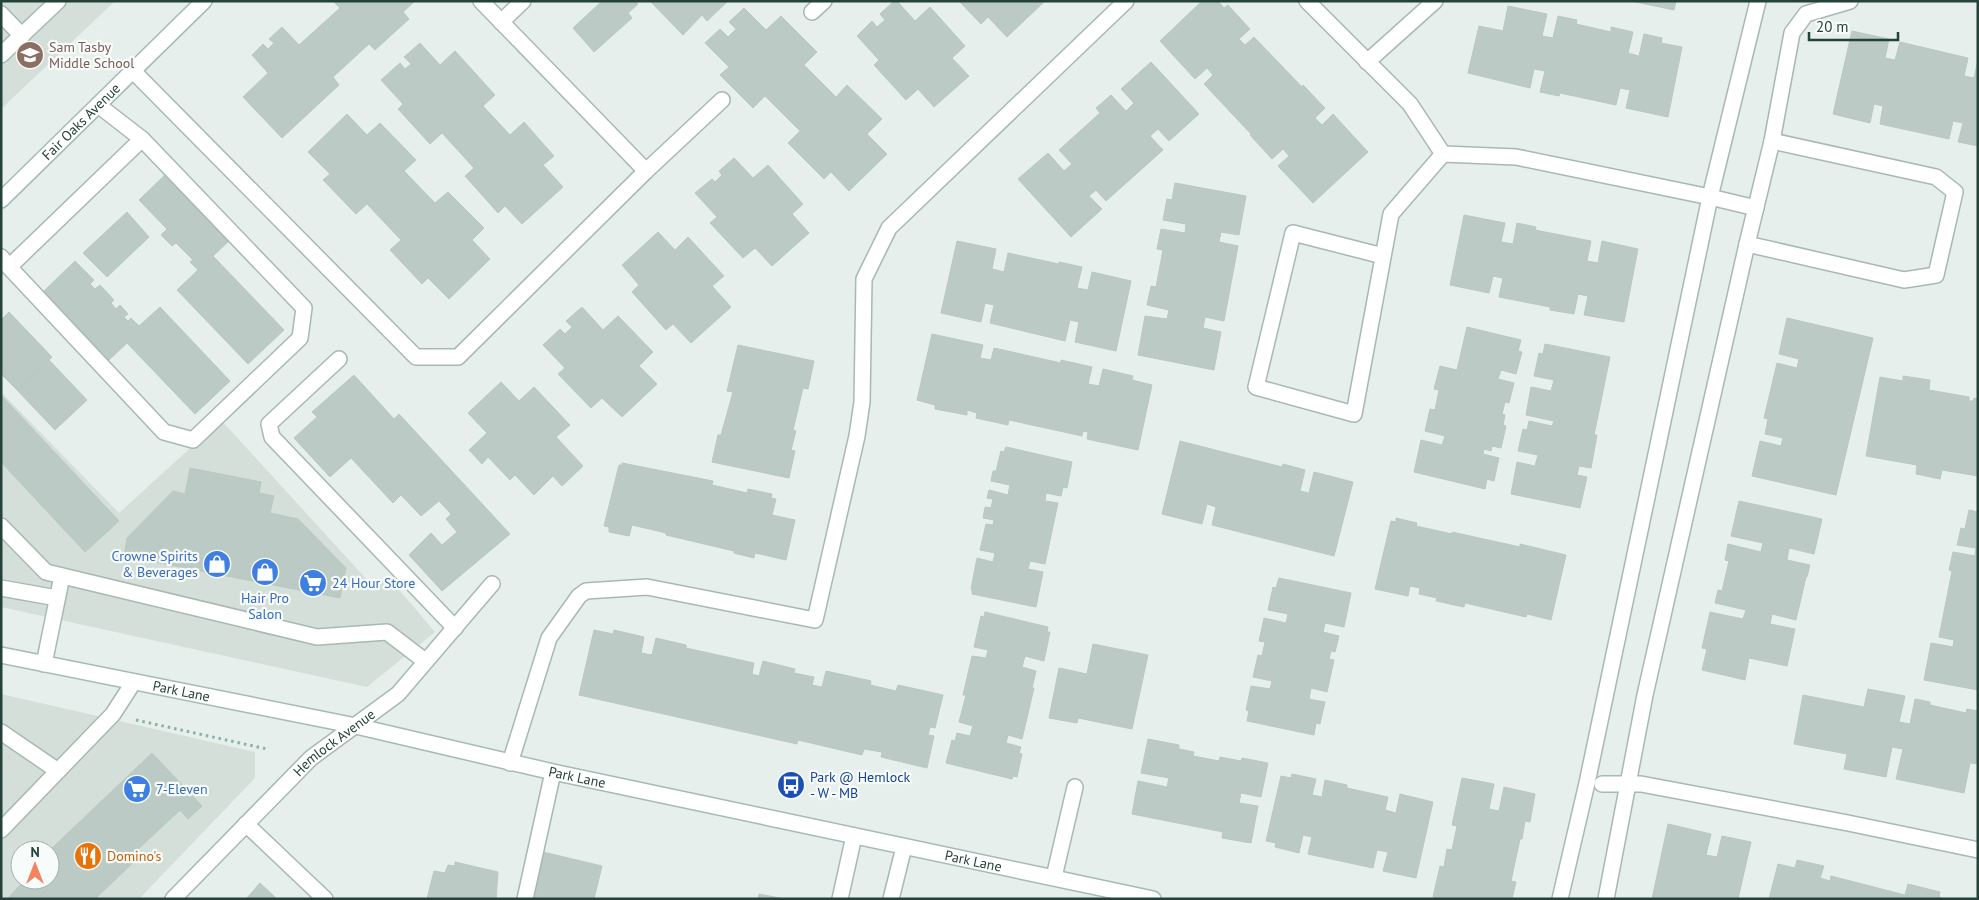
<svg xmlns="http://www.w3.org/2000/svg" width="1979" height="900" viewBox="0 0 1979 900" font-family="'PT Sans',sans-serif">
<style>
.built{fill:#d4dfda;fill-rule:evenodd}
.building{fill:#bbcac4;stroke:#b8c9c2}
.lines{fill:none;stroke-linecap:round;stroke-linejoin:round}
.service-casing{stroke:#a8b8b2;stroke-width:18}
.minor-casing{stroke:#a8b8b2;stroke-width:18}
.secondary-casing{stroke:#a4bbb3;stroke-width:18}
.path{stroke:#86b3a5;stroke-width:3;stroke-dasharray:2.5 4;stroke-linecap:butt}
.service{stroke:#fff;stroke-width:15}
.minor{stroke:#fff;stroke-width:15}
.secondary{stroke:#fff;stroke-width:15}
.labels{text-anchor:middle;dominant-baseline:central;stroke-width:4.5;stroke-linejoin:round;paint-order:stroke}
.education-label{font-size:14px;fill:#785e54;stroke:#f7fbf9;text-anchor:start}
.street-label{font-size:14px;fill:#24423a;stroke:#f7fbf9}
.shop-label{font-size:14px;fill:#366cbe;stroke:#f7fbf9;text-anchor:start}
.transit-label{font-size:14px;fill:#164399;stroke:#f7fbf9;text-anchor:start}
.food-label{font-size:14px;fill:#c56008;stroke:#f7fbf9;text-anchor:start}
</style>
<rect width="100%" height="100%" fill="#e6efeb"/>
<g class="built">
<polygon points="1,1 115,1 1,109"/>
<polygon points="1,392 119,513 221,420 370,583 390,579 435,632 367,687 1,607"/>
<path d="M1,694L255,752V778L139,899H1ZM20,850H50V880H20Z"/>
</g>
<g class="building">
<polygon points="333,1 415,1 403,12 409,19 375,50 369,44 333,77 339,85 282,138 243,97 268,73 252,55 263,44 268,49 274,43 269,39 282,27 299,45 340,8"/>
<polygon points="602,1 635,1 638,4 628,13 632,18 594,52 573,28"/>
<polygon points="650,1 728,1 707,21 702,15 683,35"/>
<polygon points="894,1 897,1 915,21 930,7 965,46 952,58 969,76 934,107 918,89 906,100 874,65 879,60 857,36 872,21 877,27 885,20 880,14"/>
<polygon points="959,1 1045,1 1007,37 988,17 981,24"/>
<polygon points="1202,1 1218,1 1224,8 1228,5 1250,29 1239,39 1245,45 1254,37 1302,87 1303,85 1325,108 1315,118 1322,125 1333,114 1368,152 1313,203 1278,166 1289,156 1283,149 1272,159 1250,135 1251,134 1204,84 1213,75 1207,68 1195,79 1160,41"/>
<polygon points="1631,1 1676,1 1674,10"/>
<polygon points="1508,6 1547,14 1542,36 1553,38 1558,16 1577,20 1576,24 1611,32 1611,27 1633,32 1628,53 1639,56 1644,34 1662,38 1661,43 1682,47 1668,117 1626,108 1630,90 1620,88 1616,105 1560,93 1559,96 1540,92 1545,71 1534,69 1530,88 1468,73 1479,26 1503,31"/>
<polygon points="744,8 766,30 781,16 817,52 804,65 836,97 847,85 882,119 867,134 887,154 849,191 831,172 824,179 788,143 800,131 765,96 753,108 720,75 729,67 705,43 720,29 728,37 736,29 729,22"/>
<polygon points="1852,31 1889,39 1885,58 1895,60 1900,42 1968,58 1964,76 1974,78 1978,60 1978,146 1958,142 1963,123 1953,121 1949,139 1880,124 1883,106 1874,104 1870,123 1833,114"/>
<polygon points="420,43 440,65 455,51 495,95 483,106 510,135 524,122 554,156 543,165 563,187 522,224 505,206 498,213 465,176 474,168 442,133 430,144 398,109 403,104 381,80 400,63 405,69 411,64 404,57"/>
<polygon points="1151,62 1199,114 1169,141 1158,129 1150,136 1163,150 1106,201 1096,190 1089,196 1102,209 1071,237 1018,179 1048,153 1064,171 1072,164 1059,150 1100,113 1096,108 1111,95 1126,111 1134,103 1121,89"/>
<polygon points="347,114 367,135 380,123 416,160 404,171 435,203 448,192 484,228 472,240 490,259 449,299 428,278 422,284 390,250 401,240 367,204 356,214 323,180 330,174 308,152"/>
<polygon points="734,158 753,178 768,165 803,204 792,214 809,233 772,266 755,248 743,258 710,223 717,217 695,193 712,179 715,182 722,175 719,171"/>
<polygon points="167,173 230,240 213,256 284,330 248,364 177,290 198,270 190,262 193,260 176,243 172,246 161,235 167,229 139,200"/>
<polygon points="1175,183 1246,196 1239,235 1221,232 1219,242 1238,246 1224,321 1205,317 1203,328 1221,332 1214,370 1138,355 1145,316 1167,319 1169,310 1147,305 1151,286 1156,287 1163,250 1157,249 1161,229 1185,233 1186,224 1163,220 1167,199 1172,200"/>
<polygon points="127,212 149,237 107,277 83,253"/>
<polygon points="1464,215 1505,223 1501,242 1513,244 1517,223 1536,227 1535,230 1591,241 1587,261 1598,263 1602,241 1638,249 1624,322 1584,315 1588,296 1578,294 1574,314 1550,310 1550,307 1499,297 1503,278 1493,276 1489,293 1450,285"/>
<polygon points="658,232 675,250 688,237 724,276 712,286 731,307 691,343 673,324 666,330 632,292 639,285 622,265"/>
<polygon points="957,241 996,249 992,269 1004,272 1008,253 1059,264 1059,262 1082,267 1077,288 1088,290 1092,272 1131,281 1116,351 1075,342 1079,322 1070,320 1065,341 990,323 994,305 985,303 981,322 941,313"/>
<polygon points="75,261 94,280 90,284 95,289 100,285 114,300 111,303 116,309 120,305 128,314 124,317 128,321 131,318 139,326 160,307 230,381 195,414 127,343 109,360 44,291"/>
<polygon points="582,307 603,330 618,316 653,352 639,366 657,384 622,417 602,398 591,408 558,374 565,368 543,345 560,329 565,334 572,327 566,321"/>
<polygon points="9,312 52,357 17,390 1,374 1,320"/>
<polygon points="1787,318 1873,338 1836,495 1752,476 1760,441 1781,446 1783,438 1765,434 1768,419 1764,418 1777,363 1797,368 1799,359 1779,354"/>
<polygon points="1467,327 1521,340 1518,351 1522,352 1516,374 1501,370 1498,379 1514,383 1509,403 1505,402 1502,414 1505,415 1503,425 1506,426 1501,448 1492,446 1491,451 1484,449 1483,454 1499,458 1494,481 1487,479 1485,489 1414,472 1421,440 1442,445 1445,436 1425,431 1430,409 1435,410 1439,390 1434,389 1440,366 1457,370"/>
<polygon points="932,334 983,345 980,358 991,360 994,348 1061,363 1061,360 1092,367 1088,384 1099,386 1103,369 1133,376 1132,380 1152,385 1138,450 1087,439 1088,432 1083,431 1082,436 1009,420 1008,425 976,418 977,413 967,410 967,415 935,409 935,405 917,400"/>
<polygon points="1545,344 1610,357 1594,435 1597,435 1591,468 1579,466 1577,475 1587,477 1580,508 1511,494 1517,462 1535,466 1538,455 1518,451 1523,429 1527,430 1529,421 1552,426 1554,421 1526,415 1531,387 1551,391 1554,380 1534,376 1539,353 1543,354"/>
<polygon points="738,345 814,361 808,389 803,388 793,430 796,431 791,450 795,451 789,478 712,462 718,435 721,435 733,392 727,391"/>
<polygon points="49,360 87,400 55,430 17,390"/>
<polygon points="354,375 394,419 399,414 510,534 442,591 409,555 431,533 442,545 457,532 446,519 451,514 439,501 421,516 401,495 393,503 351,458 330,477 294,438 317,417 312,412"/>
<polygon points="1903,376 1930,380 1929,390 1969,397 1969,401 1973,401 1974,398 1978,399 1978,476 1942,470 1940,479 1916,474 1917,465 1866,456 1880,377 1903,381"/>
<polygon points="501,382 519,401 534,387 570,425 556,437 583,466 562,486 553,476 534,495 515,475 510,480 488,457 482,464 469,450 487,433 468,413"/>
<polygon points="1,395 119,521 85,552 1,462"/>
<polygon points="1180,441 1282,467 1283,464 1305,470 1300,491 1309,493 1314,472 1353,482 1334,556 1212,525 1216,507 1207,504 1202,524 1162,514"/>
<polygon points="1006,447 1072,462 1067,488 1063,487 1061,496 1046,493 1045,501 1058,503 1045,564 1030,561 1028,569 1043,572 1036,607 972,594 972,589 971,589 977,558 993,562 995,553 980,550 986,524 993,525 994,520 983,518 985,507 991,508 993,499 987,498 989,490 1008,495 1010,485 991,481 993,471 996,471 1001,451 1004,452"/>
<polygon points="622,463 713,481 712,485 747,493 748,489 772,494 771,498 776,499 772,515 795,520 786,560 755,553 754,558 734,553 734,551 666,535 666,533 632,525 629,536 609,532 609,527 604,526 619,465 622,465"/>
<polygon points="190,468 261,482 259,493 274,496 270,513 298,519 346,568 340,598 124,556 127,538 173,491 185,494"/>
<polygon points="1739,501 1822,519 1814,554 1789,548 1787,560 1810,565 1807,577 1806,577 1796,620 1772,614 1770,624 1795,629 1787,666 1749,658 1745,680 1702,670 1707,649 1702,648 1710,612 1743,619 1746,610 1715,603 1718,590 1722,591 1729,561 1725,560 1728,544 1761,552 1763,543 1731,536"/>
<polygon points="1969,510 1978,512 1978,690 1924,680 1931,643 1953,647 1954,640 1939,637 1952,571 1949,570 1953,552 1975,556 1976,548 1957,545 1961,528 1965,529"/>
<polygon points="1396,518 1417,523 1416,526 1452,534 1452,532 1520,547 1520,544 1566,555 1551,620 1527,614 1526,617 1465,603 1464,607 1436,601 1437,598 1419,594 1420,588 1410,586 1408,596 1375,589 1391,521 1396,522"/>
<polygon points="1279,578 1351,593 1344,627 1325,623 1323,632 1339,636 1335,652 1331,651 1329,659 1334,660 1327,692 1311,688 1309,699 1325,702 1320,724 1316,723 1314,735 1247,721 1249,711 1246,710 1251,686 1270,689 1272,681 1253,677 1258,655 1262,656 1265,642 1259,641 1264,618 1286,623 1288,614 1268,610 1273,587 1276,588"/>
<polygon points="985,612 1048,627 1047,632 1050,632 1044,661 1025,656 1022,667 1036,671 1032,688 1034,688 1022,739 1008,735 1006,743 1021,747 1019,753 1022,754 1017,777 1013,776 1012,779 946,763 952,740 955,741 957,733 970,736 973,726 959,722 966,695 963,695 972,656 986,658 988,650 974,647 981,616 984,617"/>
<polygon points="594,630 613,634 614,630 644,637 641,653 652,655 656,638 686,645 686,648 754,663 752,674 759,676 763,661 795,669 794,673 814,677 812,685 822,687 826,671 871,681 870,685 896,691 898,685 943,695 935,728 930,727 928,735 934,736 927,768 881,757 882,752 864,749 862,755 798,740 797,744 579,695"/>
<polygon points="1093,644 1148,655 1132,729 1078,718 1077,723 1049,718 1059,668 1087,674"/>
<polygon points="1868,689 1905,696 1899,722 1910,724 1915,699 1930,702 1930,705 1966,713 1967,709 1978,711 1978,764 1970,763 1964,793 1896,779 1903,749 1892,747 1886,777 1844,769 1847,754 1794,744 1803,695 1864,707"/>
<polygon points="1148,739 1179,745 1179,749 1194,752 1193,756 1219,761 1220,757 1241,761 1242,758 1268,763 1261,797 1241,793 1239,803 1258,806 1251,843 1222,838 1223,832 1132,814 1138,781 1167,787 1169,778 1141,773"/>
<polygon points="152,753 202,806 188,819 180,810 135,852 140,856 95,899 9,899 8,898 25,880 50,880 50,850"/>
<polygon points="1292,774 1316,779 1312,795 1322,797 1325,780 1347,785 1347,788 1388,797 1385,810 1396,813 1400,794 1433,802 1416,878 1383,871 1388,852 1377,850 1373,868 1308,854 1312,837 1303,835 1299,853 1275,847 1276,843 1266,841 1281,776 1291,778"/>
<polygon points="1462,778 1494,784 1489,809 1499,811 1504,787 1535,794 1530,822 1525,821 1522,839 1520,839 1511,881 1516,882 1512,899 1444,899 1433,897 1440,866 1444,867 1447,849 1452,850 1457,826 1452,825"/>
<polygon points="1668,824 1711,834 1706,855 1717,857 1722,836 1751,842 1738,899 1652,899"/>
<polygon points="543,852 602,866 594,899 532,899"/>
<polygon points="1797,860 1824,866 1820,878 1830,881 1831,876 1905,895 1908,884 1940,892 1939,897 1945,899 1769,899 1778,864 1795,868"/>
<polygon points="455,862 498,872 496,899 427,899 434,871 445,873 448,865 455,866"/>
<polygon points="260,883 277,899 246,899"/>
<polygon points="759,894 785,899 758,899"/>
</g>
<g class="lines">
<g class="service-casing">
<g id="service">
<polyline points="481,1 646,171"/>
<polyline points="1307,1 1410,104 1443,154 1391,214 1354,414 1256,387 1293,233 1383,256"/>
<polyline points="812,12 824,1"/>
<polyline points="1,14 22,36"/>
<polyline points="501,22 523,1"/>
<polyline points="1,55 58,1"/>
<polyline points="1367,62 1435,1"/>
<polyline points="133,71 416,357 458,357 646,171 722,100"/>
<polyline points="1443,154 1516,157 1710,197 1756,208"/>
<polyline points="1747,244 1904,280 1936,275 1955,192 1936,177 1772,141"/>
<polyline points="1,257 9,267 142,139 98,105"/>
<polyline points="9,267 164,432 193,440 300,338 304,308 142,139"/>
<polyline points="339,359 269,424 272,437 455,628"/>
<polyline points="1,526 46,572 317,637 387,632 425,661"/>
<polyline points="1,588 57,598"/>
<polyline points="44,664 62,576"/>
<polyline points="1,732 58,771"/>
<polyline points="510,763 549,638 579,596 586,591 647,587 815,620 857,436 862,402 864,279 889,228 1126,1"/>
<polyline points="1602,784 1641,784 1848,823 1978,850"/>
<polyline points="246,824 325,899"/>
<polyline points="1,830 113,714 133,683"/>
<polyline points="1054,877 1075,787"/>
<polyline points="525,899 553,772"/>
<polyline points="840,899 854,836"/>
<polyline points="891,899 904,847"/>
<polyline points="1560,899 1587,783 1710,197 1758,1"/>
<polyline points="1606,899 1645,695 1747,244 1772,141 1792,33 1806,14 1850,1"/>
</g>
</g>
<g class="minor-casing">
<g id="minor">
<path id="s1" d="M173,899L311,758L398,694L492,584"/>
</g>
</g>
<g class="secondary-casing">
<g id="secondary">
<path id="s2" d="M1,200L204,1"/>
<path id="s3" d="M1,655L356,726L553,772L1153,899"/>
</g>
</g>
<polyline class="path" points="136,720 267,749"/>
<use href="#service" class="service"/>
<use href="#minor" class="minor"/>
<use href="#secondary" class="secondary"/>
</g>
<defs>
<g id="school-disc" transform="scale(1.4375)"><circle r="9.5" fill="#8d6e63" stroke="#f7fbf9"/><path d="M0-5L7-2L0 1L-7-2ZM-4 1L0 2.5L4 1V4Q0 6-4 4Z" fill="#fff"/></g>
<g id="shop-disc" transform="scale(1.4375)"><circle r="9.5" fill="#3f7fe0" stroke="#f7fbf9"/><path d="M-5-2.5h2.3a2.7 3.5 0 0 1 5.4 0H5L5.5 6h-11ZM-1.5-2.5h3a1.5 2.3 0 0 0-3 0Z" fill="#fff"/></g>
<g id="supermarket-disc" transform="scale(1.4375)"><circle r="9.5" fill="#3f7fe0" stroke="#f7fbf9"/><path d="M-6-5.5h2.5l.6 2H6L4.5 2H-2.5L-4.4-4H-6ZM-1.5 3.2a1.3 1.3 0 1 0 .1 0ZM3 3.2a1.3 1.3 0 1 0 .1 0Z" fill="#fff"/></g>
<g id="bus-disc" transform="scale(1.4375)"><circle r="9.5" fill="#1a4fb4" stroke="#f7fbf9"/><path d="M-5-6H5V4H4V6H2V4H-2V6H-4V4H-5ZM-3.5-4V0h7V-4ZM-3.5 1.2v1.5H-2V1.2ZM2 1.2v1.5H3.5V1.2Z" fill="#fff"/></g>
<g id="restaurant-disc" transform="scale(1.4375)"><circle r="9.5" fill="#e8710a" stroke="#f7fbf9"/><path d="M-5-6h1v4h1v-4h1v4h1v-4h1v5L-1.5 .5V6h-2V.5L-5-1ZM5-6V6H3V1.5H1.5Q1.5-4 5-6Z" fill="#fff"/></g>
</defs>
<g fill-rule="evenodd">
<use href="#school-disc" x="30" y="55"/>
<use href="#shop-disc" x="217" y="564"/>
<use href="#shop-disc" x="265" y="572"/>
<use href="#supermarket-disc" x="313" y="583"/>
<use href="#bus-disc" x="791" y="785"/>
<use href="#supermarket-disc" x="137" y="789"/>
<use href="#restaurant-disc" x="88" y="856"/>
</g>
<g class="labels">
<g class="education-label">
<text x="49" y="47">Sam Tasby<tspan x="49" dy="16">Middle School</tspan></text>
</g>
<g class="street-label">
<text stroke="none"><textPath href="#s2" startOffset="112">Fair Oaks Avenue</textPath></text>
<text stroke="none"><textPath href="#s3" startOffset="184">Park Lane</textPath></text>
<text stroke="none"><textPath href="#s1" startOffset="225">Hemlock Avenue</textPath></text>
<text stroke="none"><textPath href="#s3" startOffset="589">Park Lane</textPath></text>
<text stroke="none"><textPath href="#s3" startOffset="994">Park Lane</textPath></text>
</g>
<g class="shop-label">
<text x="198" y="556" text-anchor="end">Crowne Spirits<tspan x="198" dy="16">&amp; Beverages</tspan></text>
<text x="332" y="583">24 Hour Store</text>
<text x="265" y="598" text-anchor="middle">Hair Pro<tspan x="265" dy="16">Salon</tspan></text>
<text x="156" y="789">7-Eleven</text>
</g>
<g class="transit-label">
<text x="810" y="777">Park @ Hemlock<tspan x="810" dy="16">- W - MB</tspan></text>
</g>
<g class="food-label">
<text x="107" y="856">Domino's</text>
</g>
</g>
<rect width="1979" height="900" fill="none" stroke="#24423a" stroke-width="5"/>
<g transform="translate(35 865)"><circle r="24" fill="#f7fbf9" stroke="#a3b1ad"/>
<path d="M0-4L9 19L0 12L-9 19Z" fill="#f4845f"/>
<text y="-8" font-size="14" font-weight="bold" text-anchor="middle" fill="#24423a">N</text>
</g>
<path d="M1809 32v8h89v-8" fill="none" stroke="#24423a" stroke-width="2.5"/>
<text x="1816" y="32" font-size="15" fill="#24423a" stroke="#f7fbf9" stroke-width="4" paint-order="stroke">20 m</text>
</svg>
